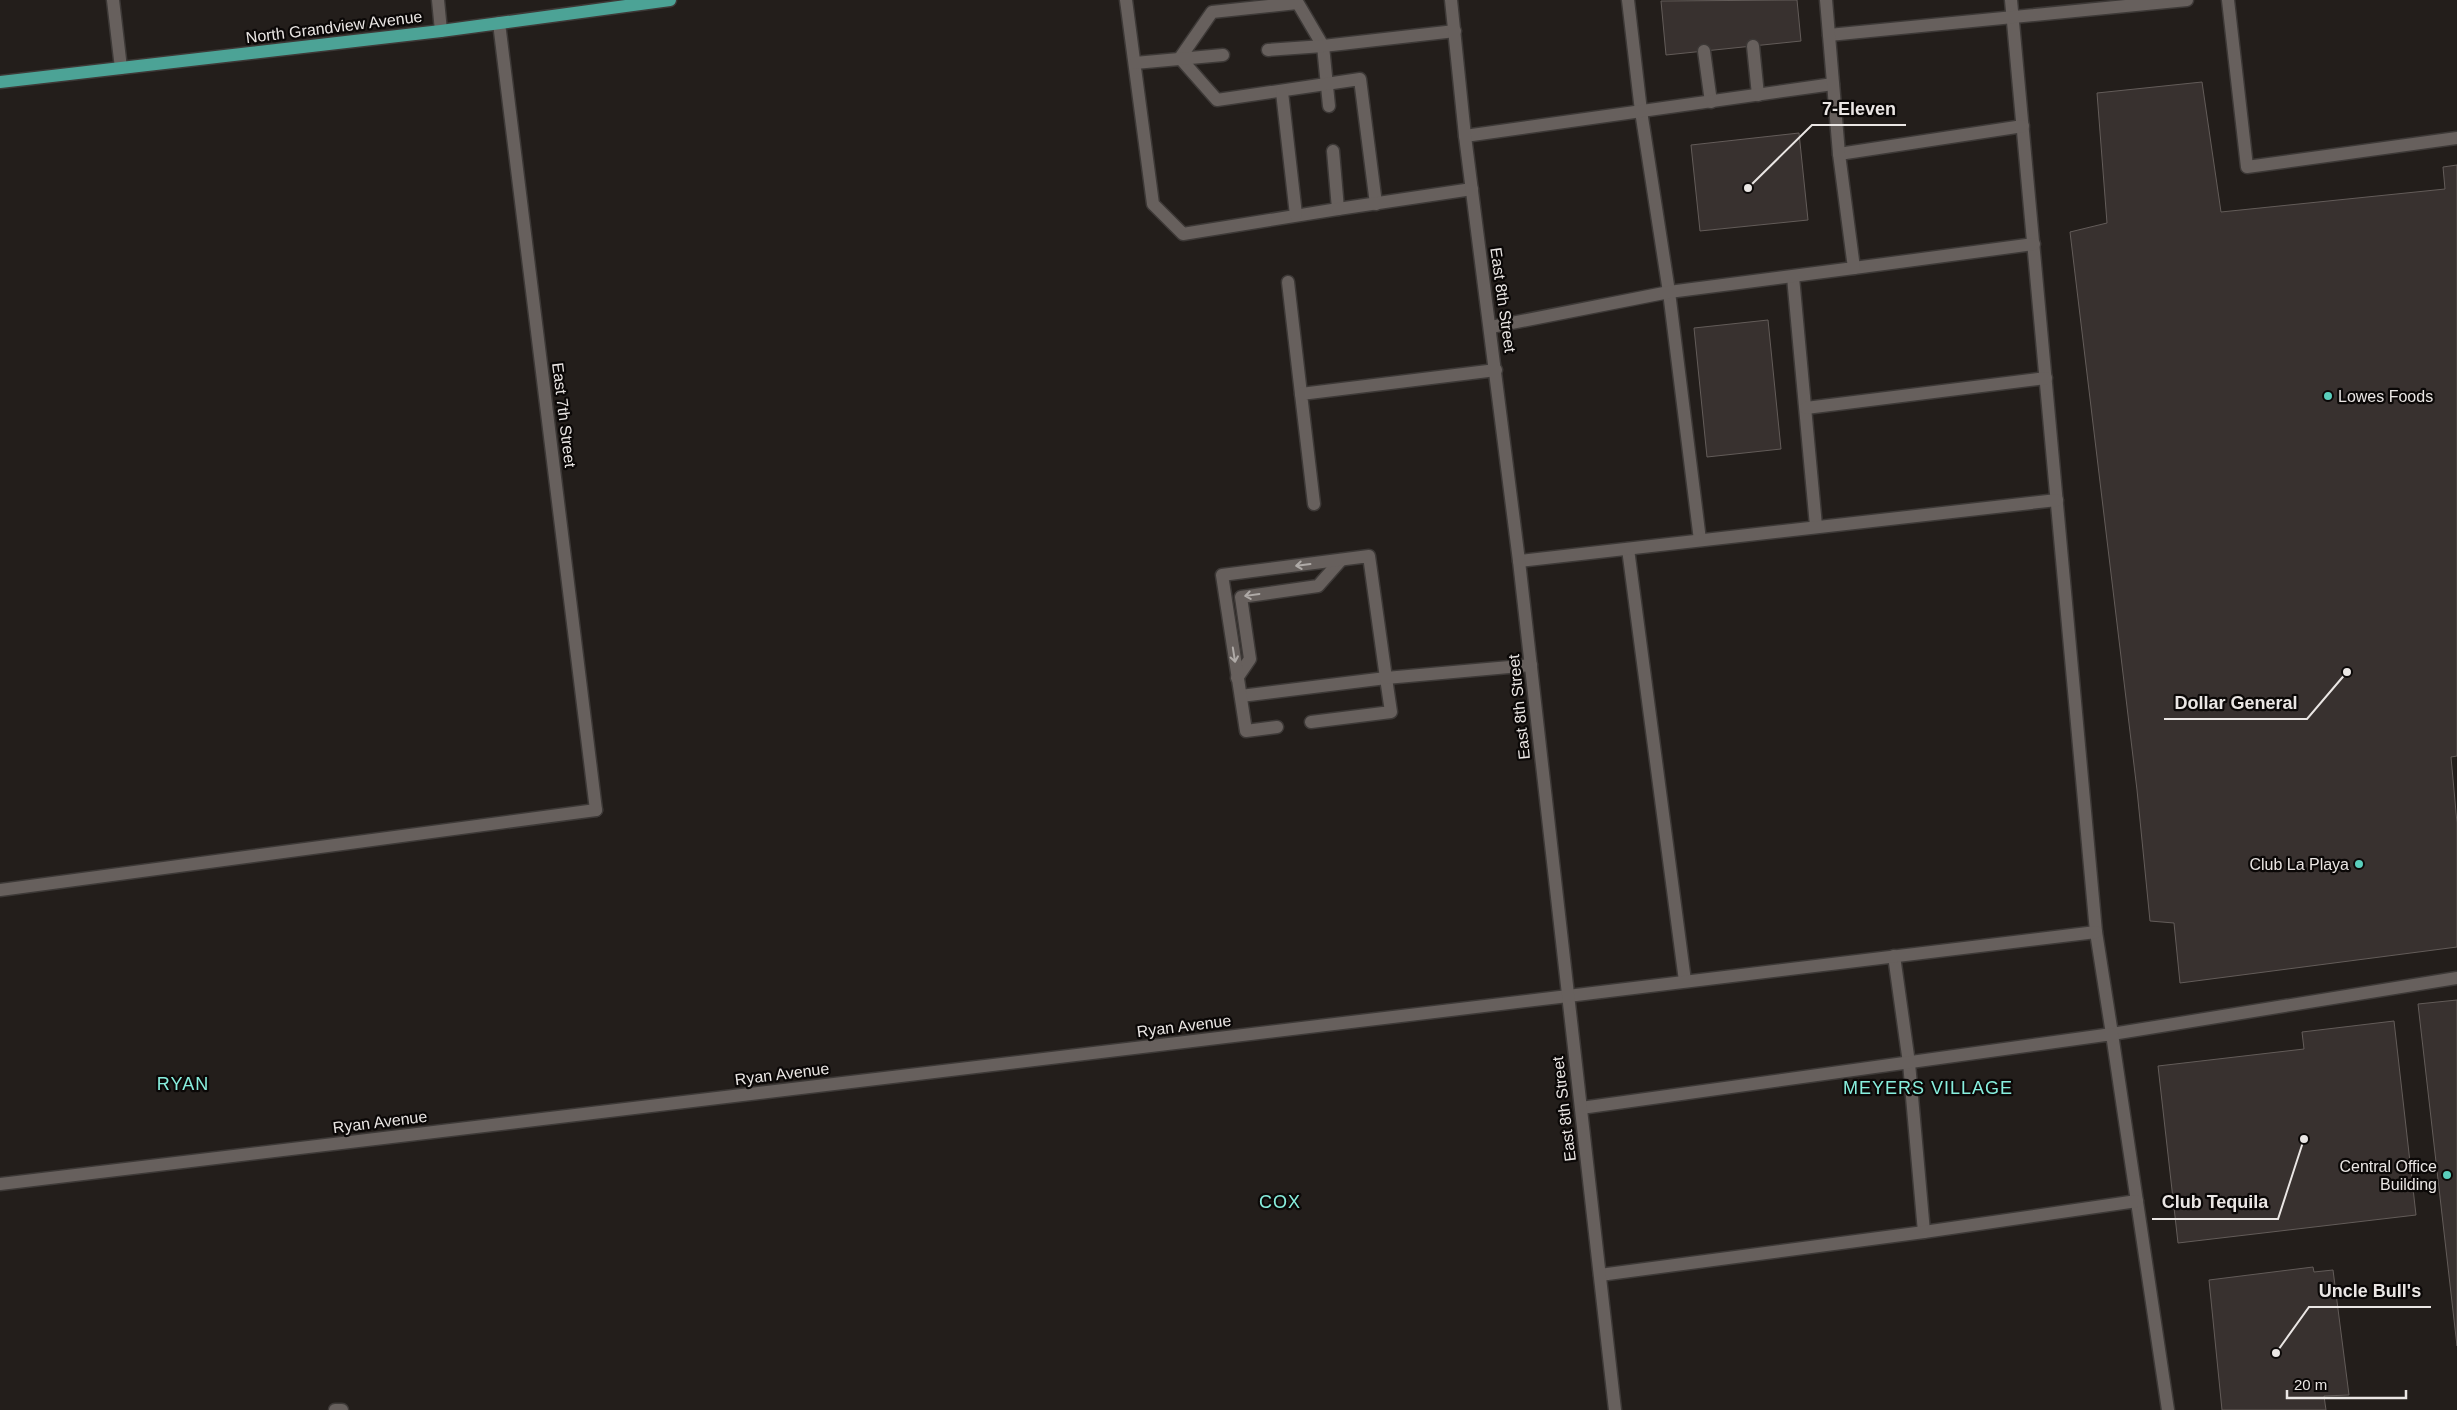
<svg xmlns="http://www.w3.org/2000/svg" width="2457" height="1410" viewBox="0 0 2457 1410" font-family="Helvetica,sans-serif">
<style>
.building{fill:#38312f;stroke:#635c59}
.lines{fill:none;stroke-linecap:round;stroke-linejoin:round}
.service-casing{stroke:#3d3937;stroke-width:15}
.minor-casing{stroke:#3d3937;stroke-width:15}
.tertiary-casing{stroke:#3d3937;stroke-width:15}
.secondary-casing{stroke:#3d3937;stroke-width:15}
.primary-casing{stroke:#3d3937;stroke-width:15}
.service{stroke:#67605d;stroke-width:12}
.minor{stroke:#67605d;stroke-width:12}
.tertiary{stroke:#67605d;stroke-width:12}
.secondary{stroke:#67605d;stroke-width:12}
.primary{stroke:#4ca396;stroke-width:12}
.oneway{stroke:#afaaa7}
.poi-dot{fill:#5acebc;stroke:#0b0807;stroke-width:2}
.labels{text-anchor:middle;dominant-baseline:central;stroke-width:4.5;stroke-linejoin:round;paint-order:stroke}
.street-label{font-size:16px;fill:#eae6e4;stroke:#0b0807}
.poi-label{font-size:16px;fill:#eae6e4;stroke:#0b0807;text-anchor:end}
.neighbourhood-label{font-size:18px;letter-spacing:1px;fill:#88efde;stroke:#0b0807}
.leader{fill:none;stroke:#eae6e4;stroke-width:2}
.callout-dot{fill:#eae6e4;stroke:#0b0807;stroke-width:2}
.callout-label{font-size:18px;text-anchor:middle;font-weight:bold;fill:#eae6e4;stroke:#0b0807;stroke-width:4.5;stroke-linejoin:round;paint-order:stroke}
</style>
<rect width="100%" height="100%" fill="#231e1b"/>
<g class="building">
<polygon points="1797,0 1801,41 1666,55 1661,1"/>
<polygon points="2202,82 2221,212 2445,189 2443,167 2457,165 2457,756 2451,757 2457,823 2457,947 2180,983 2174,923 2150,921 2137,790 2070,232 2107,223 2097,93"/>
<polygon points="1799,133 1808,220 1700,231 1691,145"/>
<polygon points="1768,320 1781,449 1707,457 1694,328"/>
<polygon points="2457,1000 2457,1346 2418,1004"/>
<polygon points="2394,1021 2416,1215 2178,1243 2158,1066 2304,1049 2302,1032"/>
<polygon points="2313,1267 2314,1272 2333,1270 2349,1395 2324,1396 2326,1410 2222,1410 2209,1280"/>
</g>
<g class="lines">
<g class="service-casing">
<g id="service">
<polyline points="113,0 121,68"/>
<polyline points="1126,0 1153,204 1183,234 1338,209 1333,151"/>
<polyline points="1296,0 1323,46 1329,106"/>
<polyline points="1628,0 1641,111 1669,292 1700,540"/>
<polyline points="2011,0 2096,932 2112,1034 2457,978"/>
<polyline points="2228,0 2247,167 2457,138"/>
<polyline points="1297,3 1212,12 1180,58 1217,100 1360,79 1376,204"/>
<polyline points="1829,35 2187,0"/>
<polyline points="1753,46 1758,95"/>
<polyline points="1268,50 1323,46 1455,31"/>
<polyline points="1704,51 1711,102"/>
<polyline points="1135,63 1223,55"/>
<polyline points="1282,92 1296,215"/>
<polyline points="1465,136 1833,84"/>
<polyline points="1839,154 2023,126"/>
<polyline points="1338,209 1472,189"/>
<polyline points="1854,268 2034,244"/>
<polyline points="1793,277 1816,526"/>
<polyline points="1288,282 1301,394"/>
<polyline points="1491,327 1669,292 1854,268 1839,154 1826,0"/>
<polyline points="1806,408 2046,378"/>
<polyline points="1314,504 1301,394 1496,370"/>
<polyline points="1628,549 1685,981"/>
<polyline points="1519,561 2057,500"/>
<polyline points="1237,678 1250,659 1241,597 1318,586 1341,560"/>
<polyline points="1241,696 1386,678 1391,712 1311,722"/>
<polyline points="1277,727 1246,731 1222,575 1369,556 1386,678 1531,665"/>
<polyline points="0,890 596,810"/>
<polyline points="1894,956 1909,1063 1924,1232"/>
<polyline points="1568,996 2096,932"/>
<polyline points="1581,1108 2112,1034 2168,1410"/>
<polyline points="1600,1275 1924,1232 2137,1201"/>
<polyline points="335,1410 342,1410"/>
</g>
</g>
<g class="minor-casing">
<g id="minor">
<polyline points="499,23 596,810"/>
<polyline points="0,1184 1568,996"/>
</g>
</g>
<g class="tertiary-casing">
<polyline id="tertiary" points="438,0 441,31"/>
</g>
<g class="secondary-casing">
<polyline id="secondary" points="1451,0 1465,136 1519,561 1615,1410"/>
</g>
<g class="primary-casing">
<polyline id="primary" points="0,82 441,31 670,0"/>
</g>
<use href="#service" class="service"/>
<use href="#minor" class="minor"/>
<use href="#tertiary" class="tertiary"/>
<use href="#secondary" class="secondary"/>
<use href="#primary" class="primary"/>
</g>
<defs><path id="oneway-shaft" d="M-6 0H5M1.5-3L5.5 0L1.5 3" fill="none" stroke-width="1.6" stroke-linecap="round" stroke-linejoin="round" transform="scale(1.25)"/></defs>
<g class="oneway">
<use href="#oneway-shaft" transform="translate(1303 565) rotate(173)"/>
<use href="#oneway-shaft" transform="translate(1252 595) rotate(172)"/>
<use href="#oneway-shaft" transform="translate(1234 655) rotate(81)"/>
</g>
<g class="poi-dot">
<circle cx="2328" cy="396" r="5"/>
<circle cx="2359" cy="864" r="5"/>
<circle cx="2447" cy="1175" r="5"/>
</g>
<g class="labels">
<g class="street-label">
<text transform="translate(334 27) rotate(-7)">North Grandview Avenue</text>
<text transform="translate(1503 300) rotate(82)">East 8th Street</text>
<text transform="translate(564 415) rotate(83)">East 7th Street</text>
<text transform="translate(1519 707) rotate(-96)">East 8th Street</text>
<text transform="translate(1184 1026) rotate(-7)">Ryan Avenue</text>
<text transform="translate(782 1074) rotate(-7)">Ryan Avenue</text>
<text transform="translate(1564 1109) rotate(-97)">East 8th Street</text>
<text transform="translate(380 1122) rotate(-7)">Ryan Avenue</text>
</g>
<g class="poi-label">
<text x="2338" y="396" text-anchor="start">Lowes Foods</text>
<text x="2349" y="864">Club La Playa</text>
<text x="2437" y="1166">Central Office<tspan x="2437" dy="18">Building</tspan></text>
</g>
<g class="neighbourhood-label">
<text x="183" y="1084">RYAN</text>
<text x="1928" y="1088">MEYERS VILLAGE</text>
<text x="1280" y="1202">COX</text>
</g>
</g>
<path class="leader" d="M1748 188L1812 125H1906M2347 672L2307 719H2164M2304 1139L2278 1219H2152M2276 1353L2309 1307H2431"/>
<g class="callout-dot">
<circle cx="1748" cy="188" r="5"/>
<circle cx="2347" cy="672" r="5"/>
<circle cx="2304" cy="1139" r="5"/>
<circle cx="2276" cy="1353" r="5"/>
</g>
<g class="callout-label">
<text x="1859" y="115">7-Eleven</text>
<text x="2236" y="709">Dollar General</text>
<text x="2215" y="1208">Club Tequila</text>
<text x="2370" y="1297">Uncle Bull's</text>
</g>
<path d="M2287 1390v8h119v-8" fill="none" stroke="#eae6e4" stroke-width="2.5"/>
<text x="2294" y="1390" font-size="15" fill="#eae6e4" stroke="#0b0807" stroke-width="4" paint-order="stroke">20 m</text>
</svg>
